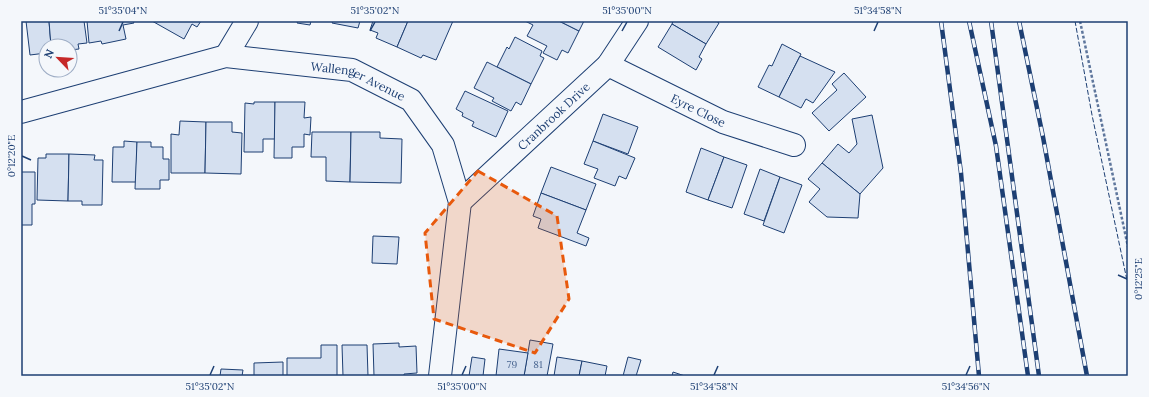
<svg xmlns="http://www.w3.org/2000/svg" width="1149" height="397" viewBox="0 0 1149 397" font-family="Lora,serif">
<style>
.building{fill:#d5e0f0;stroke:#1d3f73}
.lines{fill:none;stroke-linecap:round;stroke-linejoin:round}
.minor-casing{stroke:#1d3f73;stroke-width:24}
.path{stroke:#5e769c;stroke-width:2.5;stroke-dasharray:3 2;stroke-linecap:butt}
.minor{stroke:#f4f7fb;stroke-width:22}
.rail-casing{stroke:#1d3f73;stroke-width:4.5}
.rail{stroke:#f4f7fb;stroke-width:3;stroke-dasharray:9;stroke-linecap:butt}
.fence{stroke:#1d3f73;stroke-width:1;stroke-dasharray:5 2;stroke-linecap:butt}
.marked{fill:#e8590c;fill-opacity:0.2;stroke:#e8590c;stroke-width:3;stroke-dasharray:8 5;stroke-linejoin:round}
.ticks{fill:none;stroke:#1d3f73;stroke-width:1.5}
.labels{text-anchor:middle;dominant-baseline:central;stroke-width:3;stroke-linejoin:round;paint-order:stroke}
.number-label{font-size:10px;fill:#4b6792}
.street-label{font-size:12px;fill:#1d3f73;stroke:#f4f7fb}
.neatline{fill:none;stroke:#1d3f73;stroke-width:1.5}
.ticks-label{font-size:10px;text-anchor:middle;fill:#1d3f73}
</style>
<rect width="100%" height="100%" fill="#f4f7fb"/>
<g class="building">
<polygon points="26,21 49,21 51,46 46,46 46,53 30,55"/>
<polygon points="49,21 84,21 87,43 78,44 79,49 70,50 70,46 51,46"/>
<polygon points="87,21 133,21 134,23 123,25 126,39 102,44 101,41 89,43"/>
<polygon points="152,21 201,21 197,27 192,24 184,39"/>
<polygon points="298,21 311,21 310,25 297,23"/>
<polygon points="333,21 360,21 358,28 332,23"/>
<polygon points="373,21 408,21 397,47 376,38 378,33 370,30"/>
<polygon points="408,21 453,21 436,60 423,55 421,58 397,47"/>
<polygon points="525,21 559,21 579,31 568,53 562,50 557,60 543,53 547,46 527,36 533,25"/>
<polygon points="559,21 584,21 579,31"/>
<polygon points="673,21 716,21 719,23 706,44 672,24"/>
<polygon points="672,24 706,44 699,57 702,59 696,70 658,47"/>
<polygon points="515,37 542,51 540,56 544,58 531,84 497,67 507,47 509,49"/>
<polygon points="782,44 801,54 779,97 758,87 769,65 772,66"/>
<polygon points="800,56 835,72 813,103 806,99 801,108 779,97"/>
<polygon points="487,62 531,84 521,105 516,102 511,111 492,101 494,98 474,88"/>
<polygon points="844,73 866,97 829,131 812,113 837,90 832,84"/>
<polygon points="465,91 508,111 496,137 472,126 474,122 462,116 463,113 456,109"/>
<polygon points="254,102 275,102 275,139 263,139 263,152 244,152 245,103 254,104"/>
<polygon points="275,102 305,102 304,118 311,117 310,135 304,134 304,147 292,147 292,158 274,158"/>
<polygon points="603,114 638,127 628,154 593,141"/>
<polygon points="872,115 883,168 860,194 822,163 838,144 849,153 857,144 852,119"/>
<polygon points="180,121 206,122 205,173 171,173 171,134 179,135"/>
<polygon points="206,122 232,122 232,132 242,133 241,174 205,173"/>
<polygon points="312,132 351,132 350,182 326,181 326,157 311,157"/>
<polygon points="351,132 380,132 380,138 402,139 401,183 350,182"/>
<polygon points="124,141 137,142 136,182 112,182 113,147 124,147"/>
<polygon points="593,141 635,158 626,179 619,176 615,186 594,178 598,169 584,164"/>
<polygon points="137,142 151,142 151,147 163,147 163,159 169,159 169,180 160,180 160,189 135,189"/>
<polygon points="701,148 724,157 708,200 686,192"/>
<polygon points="46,154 69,154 68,201 37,200 38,158 46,158"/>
<polygon points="69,154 95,155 94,160 103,160 102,205 82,205 82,201 68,201"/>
<polygon points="724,157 747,165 732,208 708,200"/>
<polygon points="822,163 860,194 858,218 827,217 809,202 820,189 808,179"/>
<polygon points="551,167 596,184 586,210 541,193"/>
<polygon points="760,169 780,177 764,221 744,214"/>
<polygon points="21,172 35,172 35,204 32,204 32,225 21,225"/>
<polygon points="780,177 802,185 784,233 763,225"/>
<polygon points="541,193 586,210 577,233 589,238 586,246 538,228 541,219 533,216"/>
<polygon points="373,236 399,237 397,264 372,263"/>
<polygon points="530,340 553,344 547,376 524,376"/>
<polygon points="399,343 399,347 416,346 417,373 404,374 404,376 374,376 373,344"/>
<polygon points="321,345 337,345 337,376 287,376 287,358 321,358"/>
<polygon points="342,345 367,345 368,376 343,376"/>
<polygon points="499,349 528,353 524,376 496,376"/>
<polygon points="472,357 485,359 483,376 469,376"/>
<polygon points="557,357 582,361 579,376 554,376"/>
<polygon points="628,357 641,360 636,376 623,376"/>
<polygon points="582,361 607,366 605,376 579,376"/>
<polygon points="283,362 283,376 254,376 254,363"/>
<polygon points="221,369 243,370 242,376 220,376"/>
<polygon points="673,372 685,376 672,376"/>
</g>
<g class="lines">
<g class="minor-casing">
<g id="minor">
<polyline points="226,56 247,21"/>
<path id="s1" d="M608,65L723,122L794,145"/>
<path id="s2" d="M21,112L226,56L352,70L411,100L443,145L460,202L440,376"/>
<path id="s3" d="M460,202L608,65L637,21"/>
</g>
</g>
<polyline class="path" points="1080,21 1128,247"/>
<use href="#minor" class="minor"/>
<g class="rail-casing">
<g id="rail">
<polyline points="941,21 961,173 979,376"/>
<polyline points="969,21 996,146 1028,376"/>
<polyline points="991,21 1039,376"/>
<polyline points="1019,21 1043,137 1087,376"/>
</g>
</g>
<use href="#rail" class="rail"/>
<polyline class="fence" points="1075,21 1092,115 1128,285"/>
</g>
<path class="marked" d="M478,171L557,216L569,299L535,353L434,319L425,233Z"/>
<path class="ticks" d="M119,31L123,22M370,31L375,22M622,31L627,22M874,31L878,22M22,156L31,160M1118,275L1127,279M210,375L214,366M462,375L466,366M714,375L718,366M966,375L970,366"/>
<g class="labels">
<g class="number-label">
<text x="512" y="364">79</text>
<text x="538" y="364">81</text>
</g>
<g class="street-label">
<text stroke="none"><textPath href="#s2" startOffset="348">Wallenger Avenue</textPath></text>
<text stroke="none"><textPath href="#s1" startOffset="101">Eyre Close</textPath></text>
<text stroke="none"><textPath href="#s3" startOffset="127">Cranbrook Drive</textPath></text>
</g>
</g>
<rect width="1149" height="397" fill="none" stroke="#f4f7fb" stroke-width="44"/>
<g transform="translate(58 58) rotate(295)"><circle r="19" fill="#f4f7fb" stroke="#9eadc5"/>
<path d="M0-3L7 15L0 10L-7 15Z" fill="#c62828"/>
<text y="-6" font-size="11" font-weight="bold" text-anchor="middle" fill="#1d3f73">N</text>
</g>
<rect x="22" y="22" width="1105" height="353" class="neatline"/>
<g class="ticks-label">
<text x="123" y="14">51°35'04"N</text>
<text x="375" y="14">51°35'02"N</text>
<text x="627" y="14">51°35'00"N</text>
<text x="878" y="14">51°34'58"N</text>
<text transform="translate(11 156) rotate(-90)" y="4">0°12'20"E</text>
<text transform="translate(1138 279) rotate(-90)" y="4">0°12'25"E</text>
<text x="210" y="390">51°35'02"N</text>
<text x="462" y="390">51°35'00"N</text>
<text x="714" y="390">51°34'58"N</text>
<text x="966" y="390">51°34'56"N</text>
</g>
</svg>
